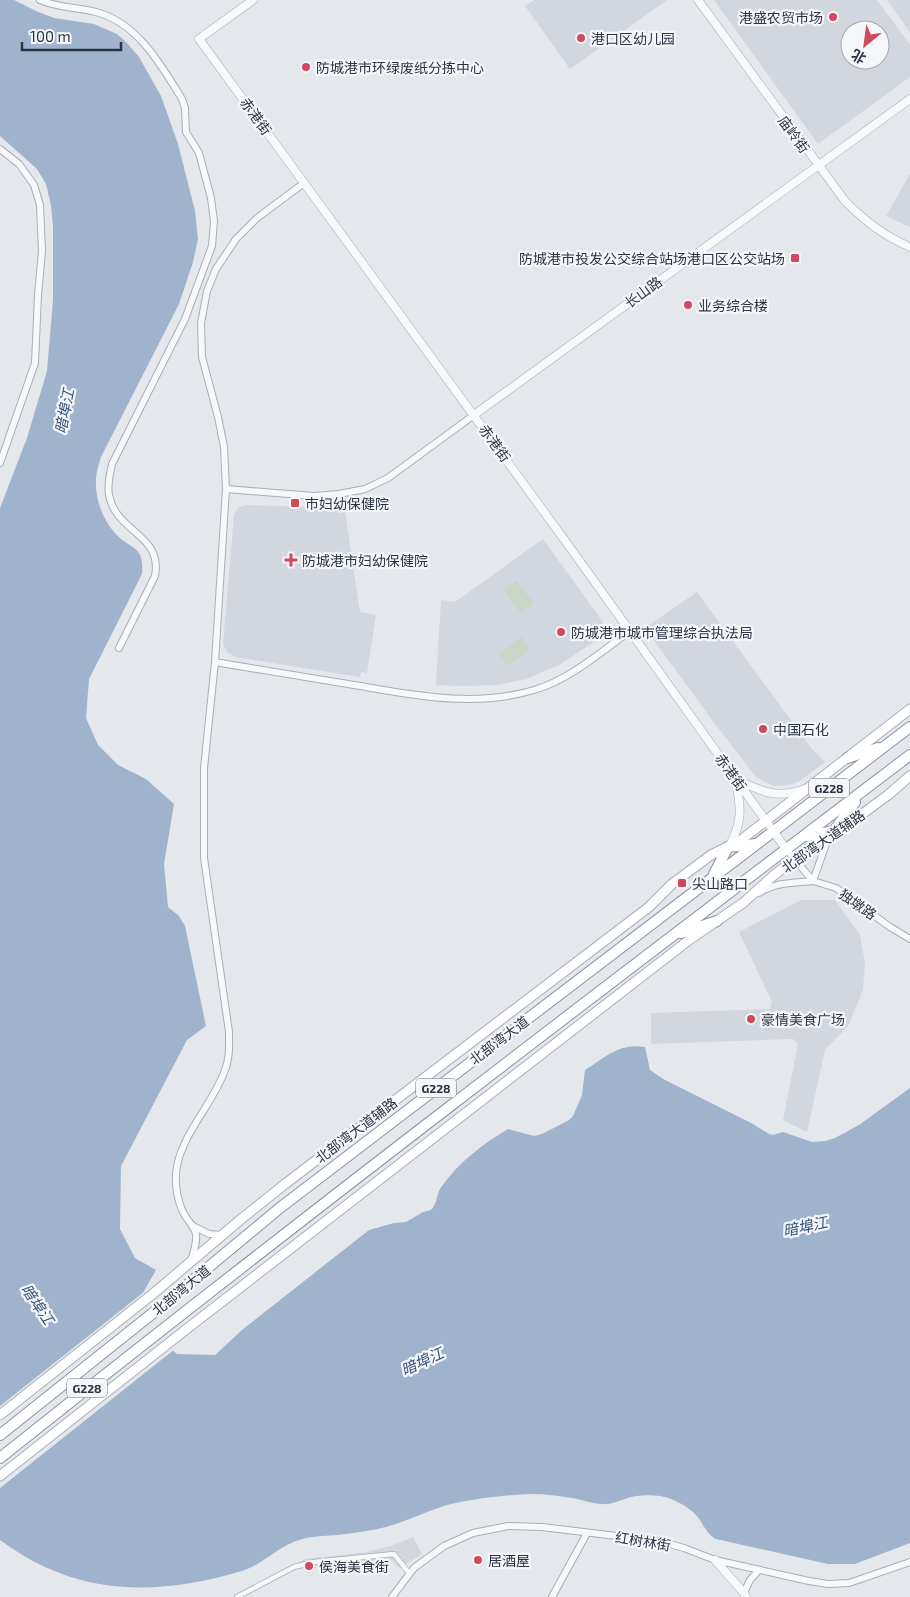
<svg xmlns="http://www.w3.org/2000/svg" width="910" height="1597" viewBox="0 0 910 1597" font-family="'Exo 2','Noto Sans SC',sans-serif">
<style>
.built{fill:#d2d6de;fill-rule:evenodd}
.green{fill:#c9d6c5}
.water{fill:#9fb4cc}
.pier{fill:#e4e7ec}
.lines{fill:none;stroke-linecap:round;stroke-linejoin:round}
.pedestrian-casing{stroke:#a9aeb7;stroke-width:6}
.minor-casing{stroke:#a9aeb7;stroke-width:8}
.tertiary-casing{stroke:#a9aeb7;stroke-width:9}
.secondary-casing{stroke:#a9aeb7;stroke-width:11}
.trunk-casing{stroke:#8b94a3;stroke-width:12}
.pedestrian{stroke:#f7f8fa;stroke-width:4.5}
.minor{stroke:#f7f8fa;stroke-width:6}
.tertiary{stroke:#f7f8fa;stroke-width:8}
.secondary{stroke:#fff;stroke-width:9}
.trunk{stroke:#fff;stroke-width:10}
.poi-dot{fill:#d1495b;stroke:#f4f6f9;stroke-width:2}
.labels{text-anchor:middle;dominant-baseline:central;stroke-width:4.5;stroke-linejoin:round;paint-order:stroke}
.shield{fill:#f4f6f9;stroke:#676e7b;stroke-width:1}
.shield-label{font-size:12px;font-weight:bold;fill:#2b3445}
.poi-label{font-size:14px;fill:#2b3445;stroke:#f4f6f9;text-anchor:start}
.street-label{font-size:14px;fill:#2b3445;stroke:#f4f6f9}
.water-label{font-size:15px;font-style:italic;fill:#34527a;stroke:#f4f6f9}
</style>
<rect width="100%" height="100%" fill="#e4e7ec"/>
<g class="built">
<polygon points="534,0 667,0 570,69 525,6"/>
<path d="M714,0H877L910,45V77L818,144ZM850,30H880V60H850Z"/>
<polygon points="887,0 910,0 910,32"/>
<polygon points="910,174 910,227 886,216"/>
<polygon points="245,505 322,507 344,505 360,612 376,615 367,673 361,672 360,677 235,657 227,652 223,644 234,515 238,508"/>
<polygon points="543,539 603,622 594,642 559,665 526,679 497,685 463,686 436,685 441,600 455,602"/>
<polygon points="697,592 812,749 825,762 798,782 790,785 773,786 756,777 715,724 645,628"/>
<polygon points="801,900 835,900 860,935 865,963 863,990 848,1026 825,1050 807,1132 783,1120 798,1044 793,1039 651,1044 651,1013 770,1009 772,1002 739,932"/>
<polygon points="413,1537 422,1554 399,1568 392,1560 295,1569 240,1597 233,1597 261,1585 305,1559 367,1552 391,1546"/>
</g>
<g class="green">
<polygon points="516,581 534,603 521,613 504,590"/>
<polygon points="521,637 530,649 508,666 499,654"/>
</g>
<path class="water" d="M0,0H14L36,11L54,18L94,24L117,34L127,43L139,57L161,96L178,144L195,211L198,239L193,262L179,304L101,457C99,464 96,473 96,480C95,498 102,518 114,532C129,550 145,544 142,574L89,679L86,718L98,745L118,765L146,779L174,804L164,864L168,907L179,916L185,926L206,1026L187,1040L121,1166L120,1229L135,1258L156,1270L140,1298L139,1321L177,1354L215,1355L242,1330L369,1230L394,1223L406,1222L423,1212L431,1210C438,1203 436,1193 442,1186C459,1162 483,1144 508,1129L534,1136L542,1134L569,1120L573,1116L582,1095L585,1070C606,1057 619,1043 645,1047L650,1070L665,1080L753,1124L769,1134L773,1135L783,1132L812,1142L825,1141L835,1138L859,1125L910,1088V1543L855,1564H828L716,1539C706,1534 703,1523 697,1516C688,1506 672,1498 660,1496C653,1495 643,1495 637,1496C627,1497 617,1503 607,1504C597,1505 586,1501 577,1499C562,1496 546,1494 531,1494C505,1495 477,1498 451,1504C429,1510 408,1521 386,1527C370,1531 353,1533 337,1535C324,1536 310,1536 299,1540C279,1546 264,1563 245,1570C155,1597 77,1597 0,1540V508L27,438L47,371L53,300V226L51,205L46,184L37,169L0,136Z"/>
<polygon class="pier" points="149,1288 143,1298 142,1320 175,1349 0,1488 0,1406"/>
<g class="lines">
<g class="pedestrian-casing">
<polyline id="pedestrian" points="237,1597 294,1567 314,1562 394,1554 409,1573"/>
</g>
<g class="minor-casing">
<g id="minor">
<path d="M40,0C58,8 77,7 96,12C138,23 161,65 182,99L185,108L186,132L199,153L211,198L214,221L212,246L185,319L112,464C110,474 107,484 109,495C116,533 163,534 155,576L119,648"/>
<polyline points="0,149 19,164 34,185 40,205 42,251 38,295 35,363 0,463"/>
<polyline points="226,489 314,496 339,494 365,489 388,478 474,415"/>
<path d="M215,662C261,670 307,677 354,685C414,695 474,708 534,690C569,680 601,652 630,631"/>
<polyline points="786,849 813,881 836,888 890,927 910,939"/>
<path d="M759,893C776,882 793,883 813,881L826,844L833,832"/>
<polyline points="193,1226 209,1234 222,1235"/>
<path d="M191,1261C194,1252 197,1243 196,1234C194,1226 188,1221 184,1214C177,1201 174,1181 177,1166C184,1131 213,1104 225,1070C230,1058 229,1045 229,1032L204,858V768L215,662L226,489L224,447L218,417L202,357L201,323L207,291L216,269L236,239L257,218L304,183"/>
<polyline points="744,1593 750,1580 759,1570"/>
<polyline points="392,1597 414,1568 444,1546 473,1533 508,1526 542,1527 658,1541 684,1548 715,1560 809,1581 828,1584 849,1583 910,1562"/>
<polyline points="552,1597 587,1533"/>
</g>
</g>
<g class="tertiary-casing">
<g id="tertiary">
<polyline points="253,0 199,39 574,553 786,849"/>
<path d="M698,0L845,201C865,221 884,236 910,247"/>
<polyline points="474,415 910,99"/>
<path d="M738,780C762,792 778,799 805,789"/>
<path d="M729,847C743,820 741,809 736,781"/>
<polyline points="715,1560 744,1593 746,1597"/>
</g>
</g>
<g class="secondary-casing">
<g id="secondary">
<polyline points="0,1415 154,1293 240,1220 285,1184 649,907 672,884 711,855 741,840 910,709"/>
<polyline points="0,1476 184,1331 689,940 743,903 773,876 811,846 834,831 850,823 888,795 910,776"/>
</g>
</g>
<g class="trunk-casing">
<g id="trunk">
<polyline points="847,758 878,748"/>
<polyline points="807,836 834,831 855,802"/>
<polyline points="714,874 728,847 756,844"/>
<polyline points="681,933 717,921"/>
<polyline points="0,1435 163,1305 281,1207 910,727"/>
<path d="M0,1458C300,1219 605,987 910,755"/>
</g>
</g>
<use href="#pedestrian" class="pedestrian"/>
<use href="#minor" class="minor"/>
<use href="#tertiary" class="tertiary"/>
<use href="#secondary" class="secondary"/>
<use href="#trunk" class="trunk"/>
</g>
<g class="poi-dot">
<circle cx="833" cy="17" r="5"/>
<circle cx="581" cy="38" r="5"/>
<circle cx="306" cy="67" r="5"/>
<rect x="790" y="253" width="10" height="10" rx="2.5"/>
<circle cx="688" cy="305" r="5"/>
<rect x="290" y="498" width="10" height="10" rx="2.5"/>
<path d="M288.5 552.5h5v5h5v5h-5v5h-5v-5h-5v-5h5z"/>
<circle cx="561" cy="632" r="5"/>
<circle cx="763" cy="729" r="5"/>
<rect x="677" y="878" width="10" height="10" rx="2.5"/>
<circle cx="751" cy="1019" r="5"/>
<circle cx="478" cy="1560" r="5"/>
<circle cx="309" cy="1566" r="5"/>
</g>
<g class="labels">
<g class="shield">
<rect x="809" y="778.5" width="40" height="19" rx="4"/>
<rect x="416" y="1078.5" width="40" height="19" rx="4"/>
<rect x="67" y="1378.5" width="40" height="19" rx="4"/>
</g>
<g class="shield-label">
<text x="829" y="788">G228</text>
<text x="436" y="1088">G228</text>
<text x="87" y="1388">G228</text>
</g>
<g class="poi-label">
<text x="823" y="17" text-anchor="end">港盛农贸市场</text>
<text x="591" y="38">港口区幼儿园</text>
<text x="316" y="67">防城港市环绿废纸分拣中心</text>
<text x="785" y="258" text-anchor="end">防城港市投发公交综合站场港口区公交站场</text>
<text x="698" y="305">业务综合楼</text>
<text x="305" y="503">巿妇幼保健院</text>
<text x="302" y="560">防城港市妇幼保健院</text>
<text x="571" y="632">防城港市城市管理综合执法局</text>
<text x="773" y="729">中国石化</text>
<text x="692" y="883">尖山路口</text>
<text x="761" y="1019">豪情美食广场</text>
<text x="488" y="1560">居酒屋</text>
<text x="319" y="1566">侯海美食街</text>
</g>
<g class="street-label">
<text transform="translate(256 116) rotate(54)">赤港街</text>
<text transform="translate(794 134) rotate(54)">庙岭街</text>
<text transform="translate(643 292) rotate(-36)">长山路</text>
<text transform="translate(495 443) rotate(54)">赤港街</text>
<text transform="translate(731 772) rotate(54)">赤港街</text>
<text transform="translate(823 841) rotate(-35)">北部湾大道辅路</text>
<text transform="translate(858 904) rotate(35)">独墩路</text>
<text transform="translate(499 1040) rotate(-37)">北部湾大道</text>
<text transform="translate(356 1130) rotate(-37)">北部湾大道辅路</text>
<text transform="translate(181 1290) rotate(-39)">北部湾大道</text>
<text transform="translate(643 1541) rotate(9)">红树林街</text>
</g>
<g class="water-label">
<text transform="translate(64 411) rotate(-79)">暗埠江</text>
<text transform="translate(805 1226) rotate(-12)">暗埠江</text>
<text transform="translate(38 1304) rotate(56)">暗埠江</text>
<text transform="translate(422 1361) rotate(-25)">暗埠江</text>
</g>
</g>
<g transform="translate(865 45) rotate(209)"><circle r="24" fill="#f4f6f9" stroke="#a4a8b1"/>
<path d="M0-4L9 19L0 12L-9 19Z" fill="#d1495b"/>
<text y="-8" font-size="14" font-weight="bold" text-anchor="middle" fill="#2b3445">北</text>
</g>
<path d="M22 42v8h99v-8" fill="none" stroke="#2b3445" stroke-width="2.5"/>
<text x="30" y="42" font-size="15" fill="#2b3445" stroke="#f4f6f9" stroke-width="4" paint-order="stroke">100 m</text>
</svg>
